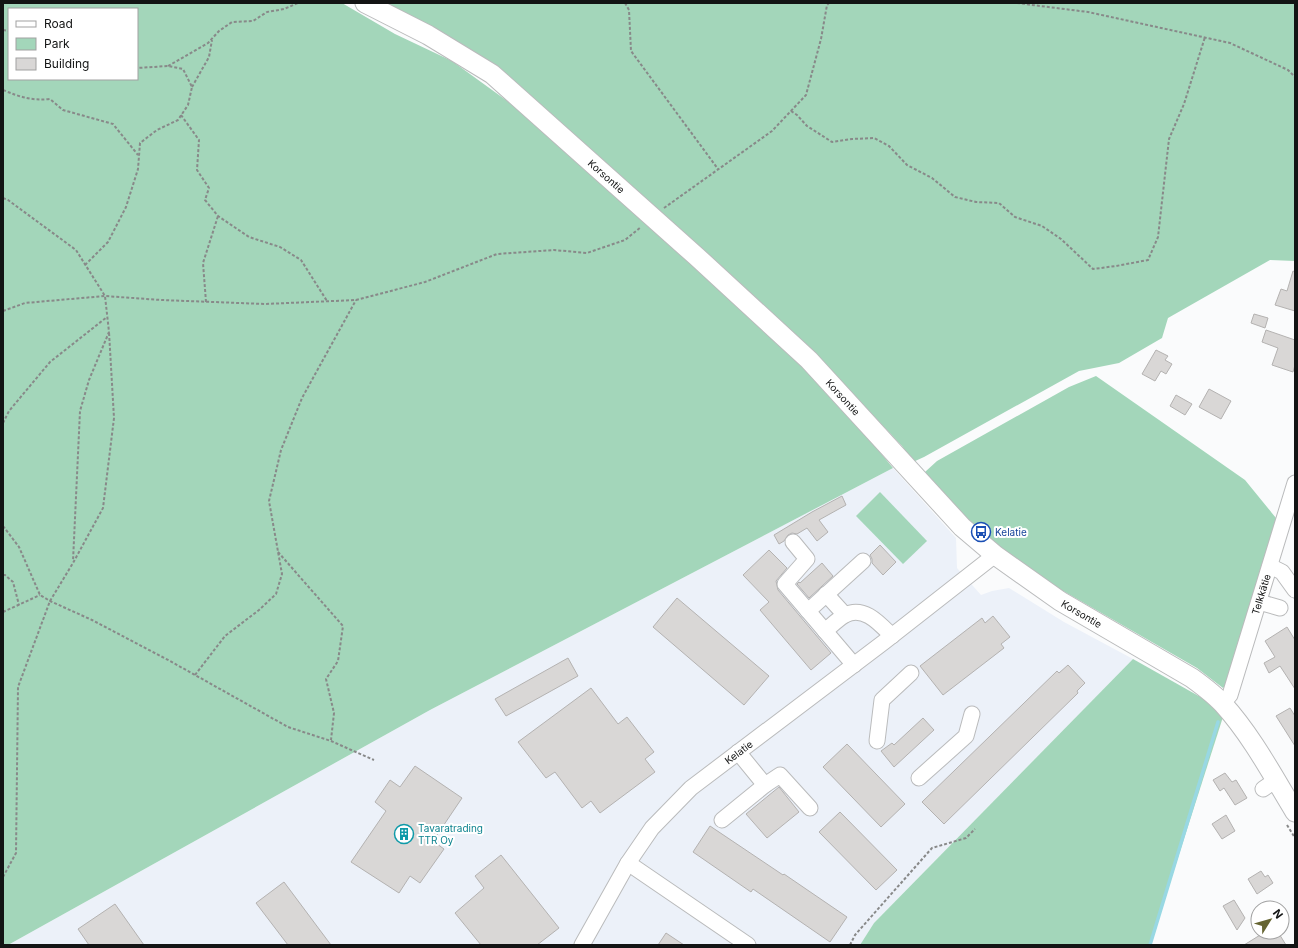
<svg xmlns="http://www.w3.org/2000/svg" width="1298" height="948" viewBox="0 0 1298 948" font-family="Inter,sans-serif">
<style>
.built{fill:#ecf1f9}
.green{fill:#a3d6ba;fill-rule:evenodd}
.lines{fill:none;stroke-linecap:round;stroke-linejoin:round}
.stream{stroke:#98d8e3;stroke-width:3.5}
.building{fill:#d9d7d6;stroke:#b4b2b1}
.minor-casing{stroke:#babbbc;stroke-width:17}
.major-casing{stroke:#babbbc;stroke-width:21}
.path{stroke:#888989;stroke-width:2;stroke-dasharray:3 2;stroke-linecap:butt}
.minor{stroke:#fff;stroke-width:15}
.major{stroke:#fff;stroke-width:19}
.labels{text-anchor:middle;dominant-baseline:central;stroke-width:4;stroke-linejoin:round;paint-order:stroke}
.street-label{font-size:10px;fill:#131414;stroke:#fff}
.transit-label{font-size:10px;fill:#164399;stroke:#fff;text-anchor:start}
.culture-label{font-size:10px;fill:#0d838f;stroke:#fff;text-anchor:start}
</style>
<rect width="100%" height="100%" fill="#fafbfc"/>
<polygon class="built" points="893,468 956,538 957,568 981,595 992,591 1009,588 1064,622 1133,659 874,923 860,945 8,945 430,710"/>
<g class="green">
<path d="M3,3H342L395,34L452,61L510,103L642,220L799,362L852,418L893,468L430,710L8,945H3ZM9,9H137V79H9Z"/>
<polygon points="383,3 1295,3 1295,261 1270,260 1168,318 1162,338 1119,363 1079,371 924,457 913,462 902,446 833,373 545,112"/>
<polygon points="1096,376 1245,480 1276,518 1229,682 1223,688 1197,668 1051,584 997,548 952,505 925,472 937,461 1069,387"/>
<polygon points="880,492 927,541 903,564 856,516"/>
<polygon points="1133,659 1204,699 1223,717 1150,945 860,945 874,923"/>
</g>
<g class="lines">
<polyline class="stream" points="1150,945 1218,722"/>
</g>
<g class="building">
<polygon points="1293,271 1295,272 1295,311 1275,305 1281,289 1287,291"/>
<polygon points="1254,314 1268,318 1265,328 1251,323"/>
<polygon points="1266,330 1295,340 1295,365 1293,372 1272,365 1278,348 1262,342"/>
<polygon points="1156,350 1168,356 1165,360 1172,364 1166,374 1161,371 1155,381 1142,374"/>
<polygon points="1209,389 1231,401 1221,419 1199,407"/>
<polygon points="1176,395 1192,404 1185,415 1170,406"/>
<polygon points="842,496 846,505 819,520 828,532 817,541 807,528 797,534 792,533 788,535 784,541 779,544 774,535 812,512"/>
<polygon points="880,545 896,562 883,575 872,563 872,559 870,555"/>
<polygon points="769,550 787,568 776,581 778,590 831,653 811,670 760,610 769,602 743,575"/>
<polygon points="822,563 833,576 809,598 797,584 799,582 800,583"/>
<polygon points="677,598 769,676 744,705 653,627"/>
<polygon points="993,616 1010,637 1001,644 1004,648 943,695 920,666 982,618 985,623"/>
<polygon points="1287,627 1295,640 1295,689 1280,666 1269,673 1264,663 1275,657 1265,641"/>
<polygon points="568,658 578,676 506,716 495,699"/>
<polygon points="1068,665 1085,683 1077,691 1078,693 944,824 922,802 1057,671 1059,673"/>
<polygon points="591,688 618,724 627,717 654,752 645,759 655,772 600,813 591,801 582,808 555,772 546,778 518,742"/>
<polygon points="1290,708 1295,716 1295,746 1276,716"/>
<polygon points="923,718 934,730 894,767 881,751 892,743 894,745"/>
<polygon points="847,744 905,804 881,827 823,767"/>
<polygon points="415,766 462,798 433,841 444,849 420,883 410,876 399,893 351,862 386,811 375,802 390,780 400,787"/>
<polygon points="1225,773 1232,782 1236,780 1247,798 1235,805 1224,788 1220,791 1213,780"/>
<polygon points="779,787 799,812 767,838 746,814"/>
<polygon points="840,812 897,870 876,890 819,832"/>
<polygon points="1226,815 1235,831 1222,839 1212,824"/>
<polygon points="710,826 783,875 784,874 847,917 830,942 753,889 751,892 693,852"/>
<polygon points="501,855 559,928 537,945 481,945 455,913 484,888 475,876"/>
<polygon points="1261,871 1265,877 1268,875 1273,883 1257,894 1248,879"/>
<polygon points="284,882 331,945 288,945 256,903"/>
<polygon points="1234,900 1245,918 1237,930 1223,906"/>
<polygon points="115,904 144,945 89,945 78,929"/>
<polygon points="1265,932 1278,932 1286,945 1244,945"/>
<polygon points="666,933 684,945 658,945"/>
</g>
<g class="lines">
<g class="minor-casing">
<g id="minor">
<polyline points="793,542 807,559 785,584 854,665"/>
<polyline points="1270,566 1282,572 1295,590"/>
<polyline points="826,594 845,615"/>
<polyline points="1259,602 1280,608"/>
<polyline points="808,611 863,561"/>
<path d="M825,631C831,626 838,619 845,615C864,605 880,624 892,636"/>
<path id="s1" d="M1223,703L1230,695L1295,483"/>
<polyline points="877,741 882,700 911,673"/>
<polyline points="738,752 765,785"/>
<polyline points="919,778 966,736 972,714"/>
<polyline points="1263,789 1276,780"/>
<polyline points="722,820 765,785 780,775 810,808"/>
<polyline points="628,863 748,945"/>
<path id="s2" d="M582,945L628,863L652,828L691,788L884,642L995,555"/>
</g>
</g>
<g class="major-casing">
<g id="major">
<path id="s3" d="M365,3L428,35L492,74L696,256L809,360L962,527L995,555L1060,601L1192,678C1203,686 1214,694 1223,704C1252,736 1273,776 1295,812"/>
</g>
</g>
<g class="path">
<polyline points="625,3 629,10 631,51 718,169"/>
<polyline points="1017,3 1088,12 1230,43 1288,70 1295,77"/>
<polyline points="3,30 9,31"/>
<polyline points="168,66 208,43 219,31 232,22 253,21 267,12 284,9 298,3"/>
<polyline points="192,87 209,57 212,40"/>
<path d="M3,90C20,97 32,101 50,99L63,110L113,124L138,155"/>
<polyline points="791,111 797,115 807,126 832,142 852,139 874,138 889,146 907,165 932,178 955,197 976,202 999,203 1015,217 1042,226 1061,239 1093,269 1116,266 1148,260 1158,237 1169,139 1184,104 1205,37"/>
<polyline points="181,115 199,140 197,170 209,188 205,200 218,216 249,237 280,247 301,260 327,301"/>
<polyline points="3,198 8,200 76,250 105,296 109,332 89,380 80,411 73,561"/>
<polyline points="664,208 772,131 806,95 821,39 827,5 829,3"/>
<polyline points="85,265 108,242 126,207 138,169 140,143 157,130 178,120 188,105 192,87 183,69 168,66 137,68"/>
<polyline points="206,302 203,263 218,216"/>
<polyline points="3,311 25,303 105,296 161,300 265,304 356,300 425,282 497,254 554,250 587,253 625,240 641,227"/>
<polyline points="3,423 9,411 50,362 107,317"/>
<polyline points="3,526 19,547 40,595 50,601 92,620 170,661 288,727 331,741 374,760"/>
<polyline points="278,552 343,626 338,661 326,679 334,713 331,740"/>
<polyline points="3,575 5,575 13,582 19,605"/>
<polyline points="3,612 40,595"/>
<polyline points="195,675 225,636 259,610 276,594 282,574 269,501 281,450 302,398 356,300"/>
<polyline points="1287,825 1295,838"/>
<polyline points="3,877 16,853 18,687 50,601 73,563 103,508 114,418 109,332"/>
<polyline points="850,945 855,935 932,848 966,838 975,829"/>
</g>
<use href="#minor" class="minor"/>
<use href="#major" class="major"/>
</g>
<defs>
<g id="bus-ring" transform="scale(1)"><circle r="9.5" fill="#fff" stroke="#1a4fb4" stroke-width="1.5"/><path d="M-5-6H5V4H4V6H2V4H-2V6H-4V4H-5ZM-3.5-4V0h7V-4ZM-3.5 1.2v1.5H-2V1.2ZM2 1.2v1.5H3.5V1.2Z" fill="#1a4fb4"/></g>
<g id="building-ring" transform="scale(1)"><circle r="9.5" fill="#fff" stroke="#0f9aa8" stroke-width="1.5"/><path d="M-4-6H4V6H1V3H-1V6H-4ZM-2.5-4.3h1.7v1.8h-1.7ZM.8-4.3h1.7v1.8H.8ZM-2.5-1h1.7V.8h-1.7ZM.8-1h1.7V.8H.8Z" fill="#0f9aa8"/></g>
</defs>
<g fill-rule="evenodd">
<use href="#bus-ring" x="981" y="532"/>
<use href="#building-ring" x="404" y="834"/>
</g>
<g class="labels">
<g class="street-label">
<text stroke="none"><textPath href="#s3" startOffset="299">Korsontie</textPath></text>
<text stroke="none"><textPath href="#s3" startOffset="623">Korsontie</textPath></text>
<text stroke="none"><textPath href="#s1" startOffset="116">Telkkätie</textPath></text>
<text stroke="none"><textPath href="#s3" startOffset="947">Korsontie</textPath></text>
<text stroke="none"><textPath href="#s2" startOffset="252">Kelatie</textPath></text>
</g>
<g class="transit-label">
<text x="995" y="532">Kelatie</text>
</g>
<g class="culture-label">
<text x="418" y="828">Tavaratrading<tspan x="418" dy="12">TTR Oy</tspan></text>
</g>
</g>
<rect width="1298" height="948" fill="none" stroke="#131414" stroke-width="8"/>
<rect x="8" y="8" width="130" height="72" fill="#ffffff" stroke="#a1a1a1"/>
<rect x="16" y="21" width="20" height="6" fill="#ffffff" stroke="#a1a1a1"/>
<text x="44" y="28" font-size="12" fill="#131414">Road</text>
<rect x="16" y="38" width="20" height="12" fill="#a3d6ba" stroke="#a1a1a1"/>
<text x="44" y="48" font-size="12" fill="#131414">Park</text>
<rect x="16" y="58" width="20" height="12" fill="#d9d7d6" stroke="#a1a1a1"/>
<text x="44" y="68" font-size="12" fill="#131414">Building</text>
<g transform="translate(1270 920) rotate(53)"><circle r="19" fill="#ffffff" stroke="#a1a1a1"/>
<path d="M0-3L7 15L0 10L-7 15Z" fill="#656431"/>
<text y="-6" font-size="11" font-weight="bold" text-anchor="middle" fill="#131414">N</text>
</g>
</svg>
